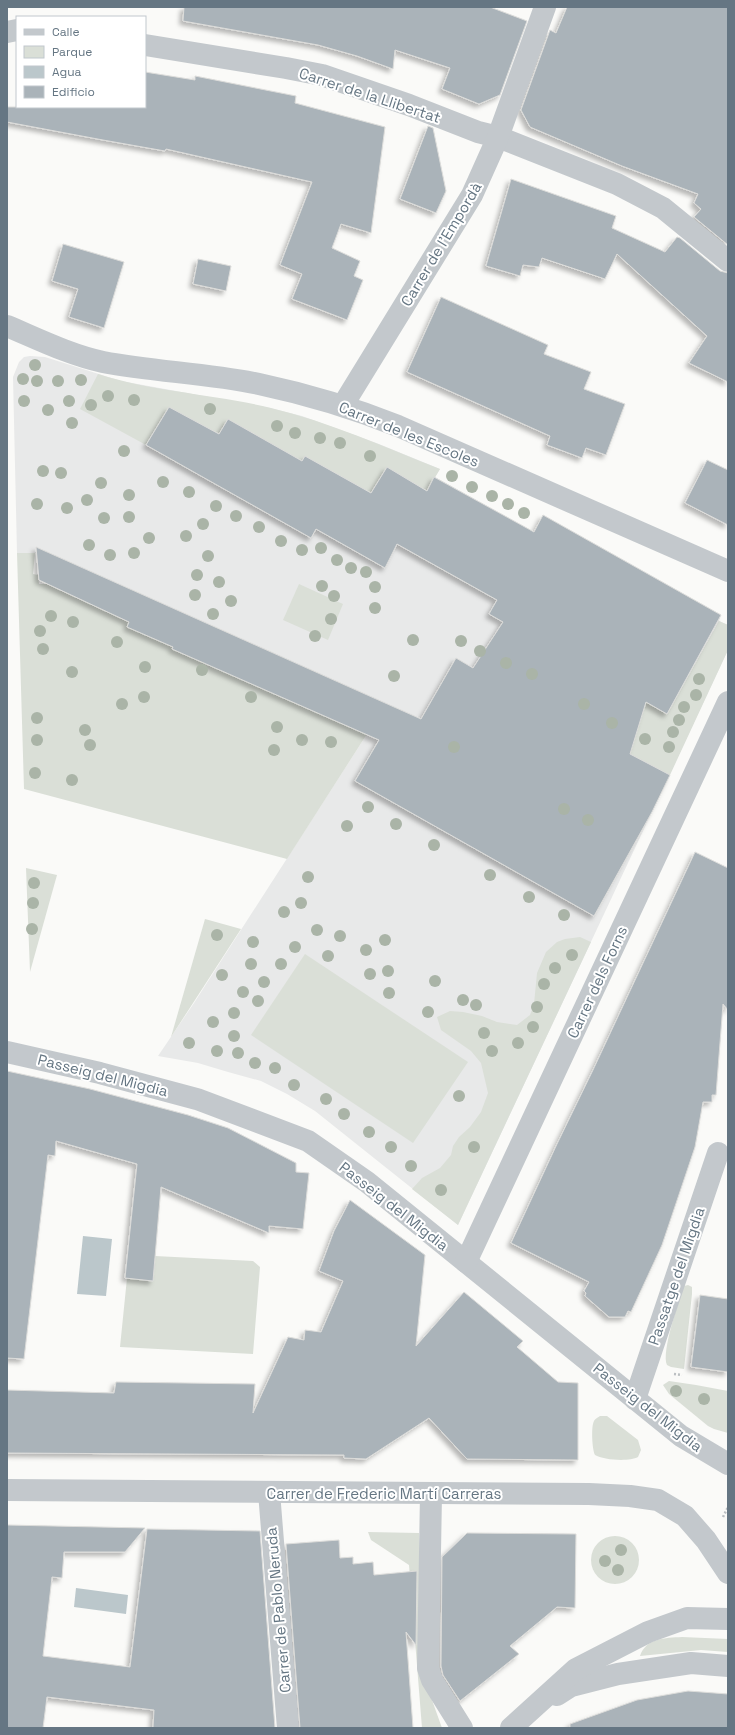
<svg xmlns="http://www.w3.org/2000/svg" width="735" height="1735" viewBox="0 0 735 1735" font-family="'Space Grotesk',sans-serif">
<style>
.built{fill:#e8e9e9}
.green{fill:#dadfd7}
.water{fill:#bbc7cb}
.building{fill:#aab3b9;stroke:#dcdcda;filter:url(#shadow)}
.lines{fill:none;stroke-linecap:round;stroke-linejoin:round}
.path{stroke:#bbbfc2;stroke-width:2.5;stroke-dasharray:2 2;stroke-linecap:butt}
.minor{stroke:#c3c8cc;stroke-width:22}
.tree{fill:#aab4a7}
.labels{text-anchor:middle;dominant-baseline:central;stroke-width:4;stroke-linejoin:round;paint-order:stroke}
.street-label{font-size:15px;fill:#657683;stroke:#fff}
</style>
<defs>
<filter id="shadow"><feDropShadow dx="-3.5" dy="3.5" stdDeviation="2" flood-color="#0004"/></filter>
</defs>
<rect width="100%" height="100%" fill="#fafaf8"/>
<polygon class="built" points="30,356 45,357 121,381 270,408 302,416 379,444 440,469 435,477 519,524 532,535 543,515 721,615 719,621 728,625 728,650 458,1225 315,1111 287,1094 261,1081 228,1072 198,1063 158,1056 194,1003 367,734 50,553 17,553 13,377 19,362 24,357"/>
<g class="green">
<path d="M98,374C154,392 214,394 271,408C329,422 385,447 440,469L427,491L387,467L371,493L305,456L302,461L228,419L219,434L169,407L146,445L80,409Z"/>
<polygon points="17,553 35,553 33,574 38,575 39,584 47,584 129,622 127,627 144,634 154,611 367,734 287,859 24,789"/>
<polygon points="299,584 343,604 328,640 283,620"/>
<polygon points="719,621 728,625 728,650 670,775 630,754 589,670 667,714"/>
<polygon points="26,868 57,875 30,972"/>
<polygon points="205,919 241,929 171,1037"/>
<polygon points="580,937 591,942 458,1225 412,1189 422,1178 440,1168 451,1155 453,1146 459,1137 470,1127 481,1112 488,1093 481,1063 471,1051 441,1030 437,1017 450,1011 463,1012 482,1016 497,1022 517,1025 530,1015 534,1004 537,973 546,952 557,942 565,939"/>
<polygon points="305,954 468,1062 413,1143 251,1035"/>
<polygon points="155,1256 253,1261 260,1267 253,1354 120,1347 127,1278 153,1281"/>
<path d="M688,1285L692,1287V1294L684,1369L671,1367L667,1365C661,1352 679,1301 684,1286Z"/>
<polygon points="669,1381 696,1385 728,1391 728,1433 714,1429 708,1426 669,1394 663,1385"/>
<path d="M600,1416H607L638,1440L641,1450L638,1457C629,1462 603,1460 595,1455C592,1449 591,1426 594,1421C596,1418 597,1418 600,1416Z"/>
<polygon points="368,1532 419,1533 423,1675 442,1728 422,1728 409,1565 371,1540"/>
<circle cx="615" cy="1560" r="24"/>
<path d="M682,1637L728,1639V1652L701,1650L640,1656C646,1638 665,1638 682,1637Z"/>
</g>
<g class="water">
<polygon points="83,1236 112,1239 106,1296 77,1294"/>
<polygon points="76,1588 128,1595 126,1614 74,1607"/>
</g>
<g class="building">
<polygon points="184,7 490,7 527,21 500,95 479,104 442,89 450,68 395,50 393,69 357,56 318,45 183,21"/>
<polygon points="567,7 728,7 728,245 694,217 701,209 694,203 698,194 622,166 530,127 521,110 550,30 556,33"/>
<polygon points="145,72 195,80 195,76 296,96 295,103 385,127 371,233 341,224 332,248 360,261 354,276 363,280 347,320 292,299 302,274 280,265 312,182 166,149 165,151 103,140 7,122 7,107 145,107"/>
<polygon points="428,126 433,128 446,191 436,213 400,199"/>
<polygon points="511,179 616,216 612,228 665,252 677,237 680,238 720,271 728,273 728,382 689,363 707,336 617,254 605,279 542,258 539,267 523,265 520,276 486,266"/>
<polygon points="63,244 124,262 104,328 69,317 78,289 52,281"/>
<polygon points="198,259 231,266 226,291 193,284"/>
<polygon points="441,297 548,345 544,354 591,372 584,389 625,404 606,455 586,448 582,458 547,445 550,436 407,372"/>
<polygon points="169,407 219,434 228,419 302,461 305,456 371,493 387,467 427,491 434,477 534,532 543,515 721,615 667,714 646,702 630,754 670,775 652,812 594,916 355,781 379,740 172,649 173,647 127,627 129,622 39,580 36,547 421,719 456,658 473,668 503,622 489,614 497,600 397,544 385,568 316,529 311,538 146,445"/>
<polygon points="707,460 728,470 728,525 685,503"/>
<polygon points="695,852 728,868 728,1010 723,1004 716,1095 712,1095 712,1102 703,1102 695,1147 662,1245 631,1312 628,1311 625,1317 609,1317 585,1296 586,1293 584,1291 589,1282 511,1243 557,1144 593,1070"/>
<polygon points="7,1071 90,1089 188,1115 228,1128 296,1163 296,1172 309,1173 303,1229 269,1226 269,1233 161,1187 153,1281 125,1278 137,1164 56,1141 55,1156 48,1155 24,1359 7,1358"/>
<polygon points="350,1200 425,1255 416,1346 464,1292 523,1341 517,1347 558,1382 578,1383 578,1460 467,1459 429,1418 366,1459 344,1458 344,1455 7,1453 7,1390 114,1393 116,1382 255,1384 253,1413 288,1337 304,1340 305,1330 321,1332 343,1281 319,1271 334,1231"/>
<polygon points="700,1295 728,1299 728,1372 691,1367"/>
<polygon points="7,1525 145,1528 125,1552 64,1552 62,1578 52,1577 43,1656 130,1667 147,1529 260,1531 275,1728 153,1728 154,1710 47,1697 43,1728 7,1728"/>
<polygon points="467,1533 576,1534 575,1608 557,1607 510,1646 519,1654 460,1701 443,1675 441,1666 442,1557"/>
<polygon points="339,1540 340,1558 353,1557 353,1564 373,1562 374,1575 417,1571 416,1645 406,1632 413,1728 300,1728 286,1544"/>
<polygon points="688,1691 728,1694 728,1728 570,1728 570,1724 637,1700"/>
</g>
<g class="lines">
<g class="path">
<polyline points="674,1374 682,1375"/>
<polyline points="723,1517 728,1507"/>
</g>
<g class="minor">
<polyline points="7,32 17,30"/>
<polyline points="145,45 286,68 322,75 409,105 478,132 498,137 617,184 663,208 728,261"/>
<path d="M7,326C38,339 70,355 103,362C155,372 208,373 259,384C306,394 353,408 398,426L728,571"/>
<polyline points="343,405 472,195 498,137 545,7"/>
<polyline points="7,1052 100,1073 197,1099 308,1141 367,1182 681,1436 728,1464"/>
<polyline points="466,1262 728,702"/>
<polyline points="635,1399 718,1153"/>
<polyline points="7,1490 589,1494 630,1496 658,1500 685,1516 706,1540 728,1573"/>
<polyline points="269,1492 288,1728"/>
<polyline points="431,1494 428,1668 432,1680 462,1728"/>
<polyline points="557,1695 571,1686 618,1674 691,1663 728,1666"/>
<polyline points="511,1728 576,1669 648,1632 687,1618 728,1619"/>
</g>
</g>
<g class="tree">
<circle cx="35" cy="365" r="6"/>
<circle cx="23" cy="379" r="6"/>
<circle cx="81" cy="380" r="6"/>
<circle cx="37" cy="381" r="6"/>
<circle cx="58" cy="381" r="6"/>
<circle cx="108" cy="396" r="6"/>
<circle cx="134" cy="400" r="6"/>
<circle cx="24" cy="401" r="6"/>
<circle cx="69" cy="401" r="6"/>
<circle cx="91" cy="405" r="6"/>
<circle cx="210" cy="409" r="6"/>
<circle cx="48" cy="410" r="6"/>
<circle cx="72" cy="423" r="6"/>
<circle cx="277" cy="426" r="6"/>
<circle cx="295" cy="433" r="6"/>
<circle cx="320" cy="438" r="6"/>
<circle cx="340" cy="443" r="6"/>
<circle cx="124" cy="451" r="6"/>
<circle cx="370" cy="456" r="6"/>
<circle cx="43" cy="471" r="6"/>
<circle cx="61" cy="473" r="6"/>
<circle cx="452" cy="476" r="6"/>
<circle cx="163" cy="482" r="6"/>
<circle cx="101" cy="483" r="6"/>
<circle cx="472" cy="487" r="6"/>
<circle cx="189" cy="492" r="6"/>
<circle cx="129" cy="495" r="6"/>
<circle cx="492" cy="496" r="6"/>
<circle cx="87" cy="500" r="6"/>
<circle cx="37" cy="504" r="6"/>
<circle cx="508" cy="504" r="6"/>
<circle cx="216" cy="506" r="6"/>
<circle cx="67" cy="508" r="6"/>
<circle cx="524" cy="513" r="6"/>
<circle cx="236" cy="516" r="6"/>
<circle cx="129" cy="517" r="6"/>
<circle cx="104" cy="518" r="6"/>
<circle cx="203" cy="524" r="6"/>
<circle cx="259" cy="527" r="6"/>
<circle cx="186" cy="536" r="6"/>
<circle cx="149" cy="538" r="6"/>
<circle cx="281" cy="541" r="6"/>
<circle cx="89" cy="545" r="6"/>
<circle cx="321" cy="548" r="6"/>
<circle cx="302" cy="550" r="6"/>
<circle cx="134" cy="553" r="6"/>
<circle cx="110" cy="555" r="6"/>
<circle cx="208" cy="556" r="6"/>
<circle cx="337" cy="560" r="6"/>
<circle cx="351" cy="568" r="6"/>
<circle cx="366" cy="572" r="6"/>
<circle cx="197" cy="575" r="6"/>
<circle cx="219" cy="582" r="6"/>
<circle cx="322" cy="586" r="6"/>
<circle cx="375" cy="587" r="6"/>
<circle cx="195" cy="595" r="6"/>
<circle cx="334" cy="596" r="6"/>
<circle cx="231" cy="601" r="6"/>
<circle cx="375" cy="608" r="6"/>
<circle cx="213" cy="614" r="6"/>
<circle cx="51" cy="616" r="6"/>
<circle cx="331" cy="619" r="6"/>
<circle cx="73" cy="622" r="6"/>
<circle cx="40" cy="631" r="6"/>
<circle cx="315" cy="636" r="6"/>
<circle cx="413" cy="640" r="6"/>
<circle cx="461" cy="641" r="6"/>
<circle cx="117" cy="642" r="6"/>
<circle cx="43" cy="649" r="6"/>
<circle cx="480" cy="651" r="6"/>
<circle cx="506" cy="663" r="6"/>
<circle cx="145" cy="667" r="6"/>
<circle cx="202" cy="670" r="6"/>
<circle cx="72" cy="672" r="6"/>
<circle cx="532" cy="674" r="6"/>
<circle cx="394" cy="676" r="6"/>
<circle cx="699" cy="679" r="6"/>
<circle cx="696" cy="695" r="6"/>
<circle cx="144" cy="697" r="6"/>
<circle cx="251" cy="697" r="6"/>
<circle cx="122" cy="704" r="6"/>
<circle cx="584" cy="704" r="6"/>
<circle cx="684" cy="707" r="6"/>
<circle cx="37" cy="718" r="6"/>
<circle cx="679" cy="720" r="6"/>
<circle cx="612" cy="723" r="6"/>
<circle cx="277" cy="727" r="6"/>
<circle cx="85" cy="730" r="6"/>
<circle cx="673" cy="732" r="6"/>
<circle cx="645" cy="739" r="6"/>
<circle cx="37" cy="740" r="6"/>
<circle cx="302" cy="740" r="6"/>
<circle cx="331" cy="742" r="6"/>
<circle cx="90" cy="745" r="6"/>
<circle cx="454" cy="747" r="6"/>
<circle cx="669" cy="747" r="6"/>
<circle cx="274" cy="750" r="6"/>
<circle cx="35" cy="773" r="6"/>
<circle cx="72" cy="780" r="6"/>
<circle cx="368" cy="807" r="6"/>
<circle cx="564" cy="809" r="6"/>
<circle cx="588" cy="820" r="6"/>
<circle cx="396" cy="824" r="6"/>
<circle cx="347" cy="826" r="6"/>
<circle cx="434" cy="845" r="6"/>
<circle cx="490" cy="875" r="6"/>
<circle cx="308" cy="877" r="6"/>
<circle cx="34" cy="883" r="6"/>
<circle cx="529" cy="897" r="6"/>
<circle cx="33" cy="903" r="6"/>
<circle cx="301" cy="903" r="6"/>
<circle cx="284" cy="912" r="6"/>
<circle cx="564" cy="915" r="6"/>
<circle cx="32" cy="929" r="6"/>
<circle cx="317" cy="930" r="6"/>
<circle cx="217" cy="935" r="6"/>
<circle cx="340" cy="936" r="6"/>
<circle cx="385" cy="940" r="6"/>
<circle cx="253" cy="942" r="6"/>
<circle cx="295" cy="947" r="6"/>
<circle cx="366" cy="950" r="6"/>
<circle cx="572" cy="955" r="6"/>
<circle cx="328" cy="956" r="6"/>
<circle cx="251" cy="964" r="6"/>
<circle cx="281" cy="964" r="6"/>
<circle cx="555" cy="968" r="6"/>
<circle cx="388" cy="971" r="6"/>
<circle cx="370" cy="974" r="6"/>
<circle cx="222" cy="975" r="6"/>
<circle cx="435" cy="981" r="6"/>
<circle cx="264" cy="982" r="6"/>
<circle cx="544" cy="984" r="6"/>
<circle cx="243" cy="992" r="6"/>
<circle cx="389" cy="993" r="6"/>
<circle cx="463" cy="1000" r="6"/>
<circle cx="258" cy="1001" r="6"/>
<circle cx="476" cy="1005" r="6"/>
<circle cx="537" cy="1007" r="6"/>
<circle cx="428" cy="1012" r="6"/>
<circle cx="234" cy="1013" r="6"/>
<circle cx="213" cy="1022" r="6"/>
<circle cx="533" cy="1027" r="6"/>
<circle cx="484" cy="1033" r="6"/>
<circle cx="234" cy="1036" r="6"/>
<circle cx="189" cy="1043" r="6"/>
<circle cx="518" cy="1043" r="6"/>
<circle cx="217" cy="1051" r="6"/>
<circle cx="492" cy="1051" r="6"/>
<circle cx="238" cy="1053" r="6"/>
<circle cx="255" cy="1063" r="6"/>
<circle cx="275" cy="1068" r="6"/>
<circle cx="294" cy="1085" r="6"/>
<circle cx="459" cy="1096" r="6"/>
<circle cx="326" cy="1099" r="6"/>
<circle cx="344" cy="1114" r="6"/>
<circle cx="369" cy="1132" r="6"/>
<circle cx="391" cy="1147" r="6"/>
<circle cx="474" cy="1147" r="6"/>
<circle cx="411" cy="1166" r="6"/>
<circle cx="441" cy="1190" r="6"/>
<circle cx="676" cy="1391" r="6"/>
<circle cx="704" cy="1399" r="6"/>
<circle cx="621" cy="1550" r="6"/>
<circle cx="605" cy="1561" r="6"/>
<circle cx="618" cy="1570" r="6"/>
</g>
<g class="labels">
<g class="street-label">
<text transform="translate(370 95) rotate(18)">Carrer de la Llibertat</text>
<text transform="translate(441 244) rotate(-59)">Carrer de l'Empordà</text>
<text transform="translate(409 434) rotate(22)">Carrer de les Escoles</text>
<text transform="translate(597 982) rotate(-65)">Carrer dels Forns</text>
<text transform="translate(103 1075) rotate(14)">Passeig del Migdia</text>
<text transform="translate(394 1206) rotate(38)">Passeig del Migdia</text>
<text transform="translate(676 1276) rotate(-71)">Passatge del Migdia</text>
<text transform="translate(648 1407) rotate(38)">Passeig del Migdia</text>
<text x="384" y="1493">Carrer de Frederic Martí Carreras</text>
<text transform="translate(278 1610) rotate(-95)">Carrer de Pablo Neruda</text>
</g>
</g>
<rect width="735" height="1735" fill="none" stroke="#657683" stroke-width="16"/>
<rect x="16" y="16" width="130" height="92" fill="#ffffff" stroke="#c1c8cd"/>
<rect x="24" y="29" width="20" height="6" fill="#c3c8cc" stroke="#c1c8cd"/>
<text x="52" y="36" font-size="12" fill="#657683">Calle</text>
<rect x="24" y="46" width="20" height="12" fill="#dadfd7" stroke="#c1c8cd"/>
<text x="52" y="56" font-size="12" fill="#657683">Parque</text>
<rect x="24" y="66" width="20" height="12" fill="#bbc7cb" stroke="#c1c8cd"/>
<text x="52" y="76" font-size="12" fill="#657683">Agua</text>
<rect x="24" y="86" width="20" height="12" fill="#aab3b9" stroke="#c1c8cd"/>
<text x="52" y="96" font-size="12" fill="#657683">Edificio</text>
</svg>
